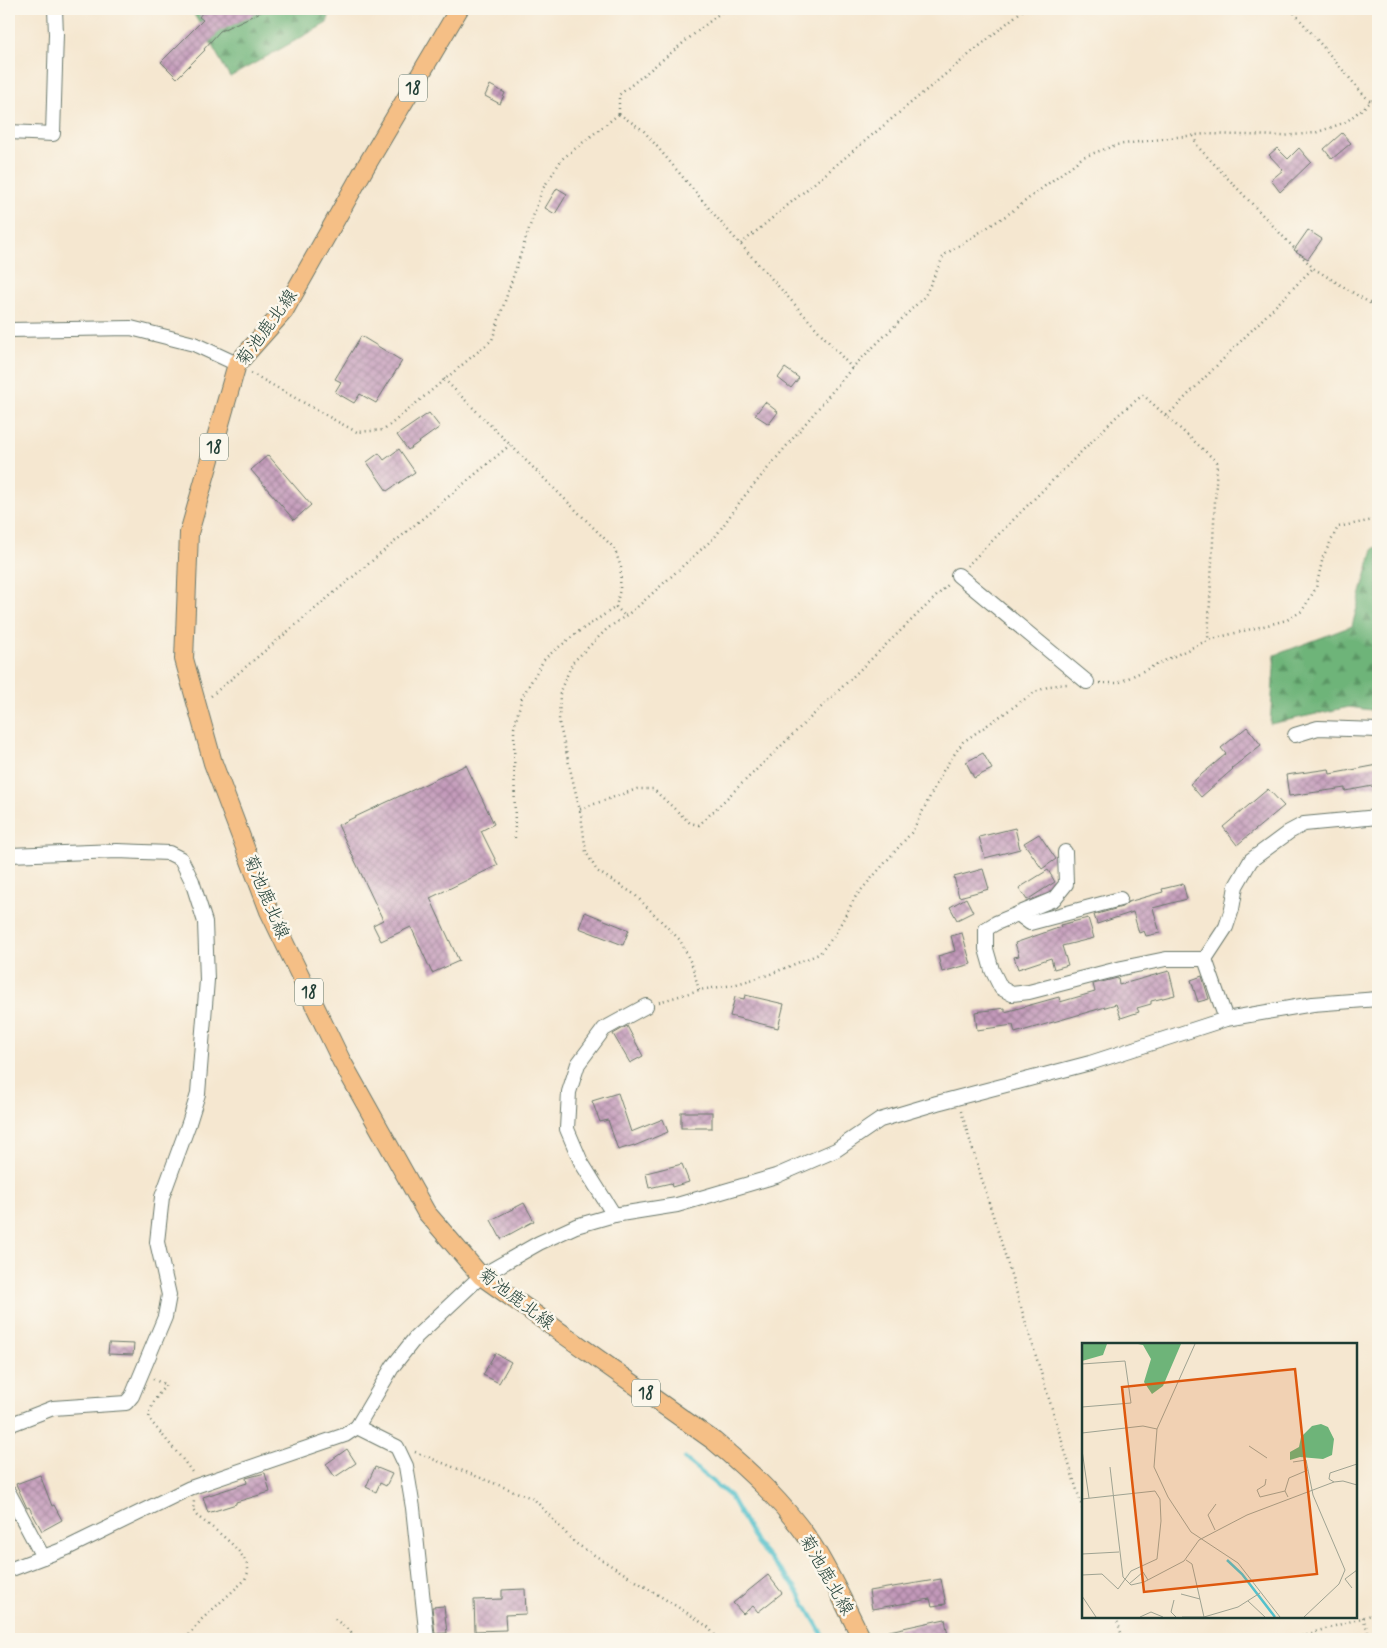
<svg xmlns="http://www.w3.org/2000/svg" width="1387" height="1648" viewBox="0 0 1387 1648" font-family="Mynerve,'Klee One',sans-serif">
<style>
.forest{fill:url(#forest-firs);stroke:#467856}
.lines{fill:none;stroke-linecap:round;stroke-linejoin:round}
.stream{stroke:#54c1cc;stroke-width:4.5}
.building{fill:url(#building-cross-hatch)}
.minor-casing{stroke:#6a786b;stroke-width:16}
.major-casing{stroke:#6a786b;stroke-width:20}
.path{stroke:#6a786b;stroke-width:2.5;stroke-dasharray:1 4;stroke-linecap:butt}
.minor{stroke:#fff;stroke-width:14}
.major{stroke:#f5bf86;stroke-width:18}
.labels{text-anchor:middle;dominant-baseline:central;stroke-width:5;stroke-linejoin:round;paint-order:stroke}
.shield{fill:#fbf7ec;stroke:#61756b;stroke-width:1}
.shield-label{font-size:16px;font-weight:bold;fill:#1f3d34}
.street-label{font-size:18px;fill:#1f3d34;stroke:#fbf7ec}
.inset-river{fill:none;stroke:#54c1cc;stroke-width:2.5}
.inset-road{fill:none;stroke:#9fa392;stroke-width:1}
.view{fill:#de580e;fill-opacity:0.15;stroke:#de580e;stroke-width:2.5}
.inset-edge{fill:none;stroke:#1f3d34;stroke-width:2.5}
</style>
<defs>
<pattern id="forest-firs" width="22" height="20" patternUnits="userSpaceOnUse" patternTransform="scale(1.25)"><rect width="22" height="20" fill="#6eb479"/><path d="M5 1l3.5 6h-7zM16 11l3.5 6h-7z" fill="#5a9464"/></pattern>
<pattern id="building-cross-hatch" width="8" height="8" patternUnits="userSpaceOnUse" patternTransform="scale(1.25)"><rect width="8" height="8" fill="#c399ba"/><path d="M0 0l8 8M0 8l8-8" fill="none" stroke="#9e7e98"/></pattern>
</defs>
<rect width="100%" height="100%" fill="#fbf7ec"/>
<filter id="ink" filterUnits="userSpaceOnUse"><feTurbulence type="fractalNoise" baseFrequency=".02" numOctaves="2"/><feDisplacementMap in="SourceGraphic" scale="10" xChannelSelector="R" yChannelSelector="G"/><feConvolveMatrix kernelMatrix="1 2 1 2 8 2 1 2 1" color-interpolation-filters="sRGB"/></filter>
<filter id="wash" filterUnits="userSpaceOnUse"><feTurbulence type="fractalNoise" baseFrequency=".0096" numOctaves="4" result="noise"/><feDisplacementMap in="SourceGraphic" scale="20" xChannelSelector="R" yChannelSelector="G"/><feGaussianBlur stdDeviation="1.12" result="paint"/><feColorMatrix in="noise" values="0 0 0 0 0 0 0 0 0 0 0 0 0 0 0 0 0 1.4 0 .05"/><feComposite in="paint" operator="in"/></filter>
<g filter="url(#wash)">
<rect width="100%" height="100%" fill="#f5e7d0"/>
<g class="forest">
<polygon points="191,9 331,9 327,23 230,77"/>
<polygon points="1378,546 1378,711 1349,707 1270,724 1275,655 1352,626 1373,549"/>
</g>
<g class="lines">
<polyline class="stream" points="685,1459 730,1496 757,1544 795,1587 825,1639"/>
</g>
<g id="blocks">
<g class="building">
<polygon points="205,9 267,9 220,31 204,49 205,50 177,78 161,62 203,20 199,17"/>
<polygon points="490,85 505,93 500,104 485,96"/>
<polygon points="1342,133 1351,143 1332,159 1324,149"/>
<polygon points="1277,148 1288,159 1299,148 1311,162 1280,192 1271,180 1283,170 1269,155"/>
<polygon points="557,188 567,194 555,214 545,208"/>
<polygon points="1308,230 1322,239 1308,259 1294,250"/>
<polygon points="361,336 402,361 376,403 360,394 354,403 335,392 341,382 335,379"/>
<polygon points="785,368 799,378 791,388 778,378"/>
<polygon points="765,402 778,412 769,424 755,415"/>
<polygon points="429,413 440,427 408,450 397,435"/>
<polygon points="399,449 415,472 387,491 367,462 379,453 384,460"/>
<polygon points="268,455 311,505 294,520 251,470"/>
<polygon points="1247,727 1261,745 1232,768 1233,769 1201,797 1190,784 1226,754 1221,748"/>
<polygon points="983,753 992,769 974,778 966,762"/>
<polygon points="466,765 494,824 481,831 498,865 430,898 459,961 432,973 411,927 381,941 373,925 383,920 338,825"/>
<polygon points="1378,765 1378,785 1345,791 1345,788 1289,796 1286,775 1329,769 1330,774"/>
<polygon points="1268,789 1284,806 1237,845 1223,827"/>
<polygon points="1015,828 1020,849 985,858 979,837"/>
<polygon points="1039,834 1056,859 1042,869 1024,843"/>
<polygon points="983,869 989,889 959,897 954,877"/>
<polygon points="1048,870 1055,882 1027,900 1019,888"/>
<polygon points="1183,884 1187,899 1153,908 1160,933 1146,936 1144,931 1139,933 1133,912 1097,924 1094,915 1122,907 1128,902 1163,892 1162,889"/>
<polygon points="966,898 973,912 957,920 950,907"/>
<polygon points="585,912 629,930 623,945 579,928"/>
<polygon points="1088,918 1094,938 1062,946 1068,965 1054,969 1051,958 1018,969 1014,957 1019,956 1015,943 1061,927 1060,925"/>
<polygon points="962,933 971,964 942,972 938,956 955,951 951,936"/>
<polygon points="1169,971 1175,995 1151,1001 1151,1004 1137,1008 1139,1012 1121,1018 1116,1004 1015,1033 1013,1025 977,1030 975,1012 1005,1008 1005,1012 1059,997 1060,1002 1095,992 1093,984 1118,978 1119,985"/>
<polygon points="1202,976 1209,999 1198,1002 1191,980"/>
<polygon points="745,995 784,1004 778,1028 730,1016 735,997 744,999"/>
<polygon points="627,1026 643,1056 630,1063 613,1034"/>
<polygon points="618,1093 631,1132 663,1119 668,1132 634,1146 634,1145 618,1150 608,1120 600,1122 592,1101"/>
<rect x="681" y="1112" width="31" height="16"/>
<polygon points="682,1164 689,1182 672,1187 671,1183 649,1188 646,1173"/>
<polygon points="524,1203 534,1221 501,1239 491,1220"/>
<polygon points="109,1343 134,1344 133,1355 108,1354"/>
<polygon points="495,1353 511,1362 499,1383 483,1375"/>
<polygon points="347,1449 356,1463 335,1477 326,1464"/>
<polygon points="375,1467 392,1474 386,1486 380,1483 376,1492 366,1487"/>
<polygon points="265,1473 270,1492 236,1502 236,1504 208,1513 203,1497 247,1483 246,1478"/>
<polygon points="40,1475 52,1506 54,1505 62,1520 42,1531 29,1507 27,1508 16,1484"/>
<polygon points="768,1575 782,1593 758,1612 753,1606 743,1614 733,1603"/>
<polygon points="941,1579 946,1604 932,1606 930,1599 872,1609 869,1591"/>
<polygon points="525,1589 526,1614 505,1615 506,1630 475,1631 474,1600 502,1599 502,1590"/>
<polygon points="444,1606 447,1633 435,1634 432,1607"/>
<polygon points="945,1619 948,1636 931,1639 880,1639 880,1633"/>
</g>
</g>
</g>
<g filter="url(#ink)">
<use href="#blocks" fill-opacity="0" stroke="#6a786b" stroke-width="1"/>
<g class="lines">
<g class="minor-casing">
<g id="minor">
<polyline points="9,132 53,134 56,34 55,9"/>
<polyline points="9,330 131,328 194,344 237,364"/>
<polyline points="958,575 1087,682"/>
<polyline points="1295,735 1318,728 1378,730"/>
<polyline points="1065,852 1066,884 1054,899 996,923 986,929 986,949 992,970 1001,988 1012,994 1029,992 1122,968 1166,959 1205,959"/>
<polyline points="9,855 117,851 169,853 181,859 192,881 205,922 207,980 198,1094 189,1123 162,1197 157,1242 169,1295 165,1317 132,1396 126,1403 53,1408 9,1425"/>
<polyline points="1018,914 1030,923 1120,899"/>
<polyline points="1205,959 1226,927 1232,909 1236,886 1251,860 1289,832 1304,824 1378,817"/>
<polyline points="1205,959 1226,1019"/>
<polyline points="614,1215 581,1162 567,1129 569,1092 578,1064 604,1029 646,1006"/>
<polyline points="357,1427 397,1447 406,1466 413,1508 427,1639"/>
<polyline points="9,1493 43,1557"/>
<polyline points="9,1570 67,1548 190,1488 345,1435 357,1427 393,1366 416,1337 481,1276 539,1243 576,1226 614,1215 677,1205 776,1176 836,1150 880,1120 937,1103 1090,1063 1226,1019 1313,1004 1378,999"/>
</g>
</g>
<g class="major-casing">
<path id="major" d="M459,9L366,166L284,311L237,364L189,533L184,659L213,763L269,911L341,1060L426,1212L481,1276L714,1441C751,1472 785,1504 812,1544C831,1573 846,1608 862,1639"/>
</g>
<g class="path">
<polyline points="1291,9 1363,94 1371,102"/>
<polyline points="619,114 643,130 724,226 852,368 925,296 944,255 1007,215 1083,157 1116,145 1177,137 1206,134 1282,136 1315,133 1346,122 1378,96"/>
<polyline points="619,114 619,95 725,9"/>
<polyline points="1193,136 1198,147 1313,268 1378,308"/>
<polyline points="741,244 1024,9"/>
<polyline points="251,373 338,422 357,432 384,430 492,340 542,190 562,159 619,114"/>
<polyline points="444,379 614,548 621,567 620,589 616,607 625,616"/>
<polyline points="1167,416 1313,268"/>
<polyline points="967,566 1118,415 1143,395 1217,462 1208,640"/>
<polyline points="1100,683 1118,683 1208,640 1287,620 1302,611 1316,588 1323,557 1338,527 1378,519"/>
<polyline points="211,696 510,445"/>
<polyline points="580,809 637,789 653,789 690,823 699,825 949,584"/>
<polyline points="515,838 514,728 522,697 545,658 578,632 616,607"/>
<polyline points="699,990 692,965 680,940 634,894 597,871 586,852 581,815 559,722 560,691 573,662 607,629 635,609 715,537 742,499 852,368"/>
<polyline points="659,1002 699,990 733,985 768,975 819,954 834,936 856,896 912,832 944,769 963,742 1035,692 1050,686 1067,684"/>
<polyline points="961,1111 1083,1510"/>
<path d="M153,1379L166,1385C157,1395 150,1406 149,1419L184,1461L192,1472"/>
<polyline points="415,1452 534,1499 575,1543 692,1616 708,1627 718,1639"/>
<polyline points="1116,1617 1123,1639"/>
<polyline points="1363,1617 1370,1639"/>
<polyline points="335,1619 351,1632 351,1639"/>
<path d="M186,1639L202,1619L245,1580C245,1579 248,1573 248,1572C250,1553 211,1527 197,1516L193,1510L194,1501"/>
<polyline points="1292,1639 1378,1613"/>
</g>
<use href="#minor" class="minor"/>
<use href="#major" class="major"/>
</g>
</g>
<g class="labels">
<g class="shield">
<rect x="399" y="74.5" width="28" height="27" rx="4"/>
<rect x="200" y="433.5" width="28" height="27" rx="4"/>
<rect x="295" y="978.5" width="28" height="27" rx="4"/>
<rect x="632" y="1379.5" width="28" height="27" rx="4"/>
</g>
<g class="shield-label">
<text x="413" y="88">18</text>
<text x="214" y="447">18</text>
<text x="309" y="992">18</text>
<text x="646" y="1393">18</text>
</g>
<g class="street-label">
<text transform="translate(267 328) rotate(-54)">菊池鹿北線</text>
<text transform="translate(266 897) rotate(67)">菊池鹿北線</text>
<text transform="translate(516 1299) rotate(37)">菊池鹿北線</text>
<text transform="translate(826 1575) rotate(60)">菊池鹿北線</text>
</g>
</g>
<g transform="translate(1082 1343)">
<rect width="275" height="275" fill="#f5e7d0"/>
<path d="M0,1H25L21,12L0,18ZM56,1H99L81,43L70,51L62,39L69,16L61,2ZM239,81L246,84L252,96L250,112L241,116L218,114L208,117V109L217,104L219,94L230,83Z" fill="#6eb479"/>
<path class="inset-river" d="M145,217L160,231L193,274"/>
<path class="inset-road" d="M113,1L75,86L72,124L86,154L109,189L156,220L198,274M0,21L43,18L49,60L0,64M0,90L61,83L75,86M167,103L185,115M0,107L7,155M211,119L224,117L226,127M28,124L41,234L49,242L62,239L102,218L117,197L165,172L252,139L261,138L275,142M184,136L183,142L175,147L178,154L203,148M252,139L247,136L248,130L275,121M206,154L203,148L207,135L226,127L231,152L263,227L257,241L222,274M0,156L73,148L78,156L79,178L75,216L49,228L36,246L20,231L0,232M133,187L126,172L134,161M0,211L37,209M104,217L110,221L122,274M47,241L61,229L66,237M270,245L263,236L275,227M99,251L118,256M0,253L14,274M92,257L89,269L94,274M166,258L183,274M58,274L69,269L81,274M100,274H122L156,264L178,250"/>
<path class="view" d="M213,26L235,231L62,249L40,44Z"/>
<rect width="275" height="275" class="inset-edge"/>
</g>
<rect width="1387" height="1648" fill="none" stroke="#fbf7ec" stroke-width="30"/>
</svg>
